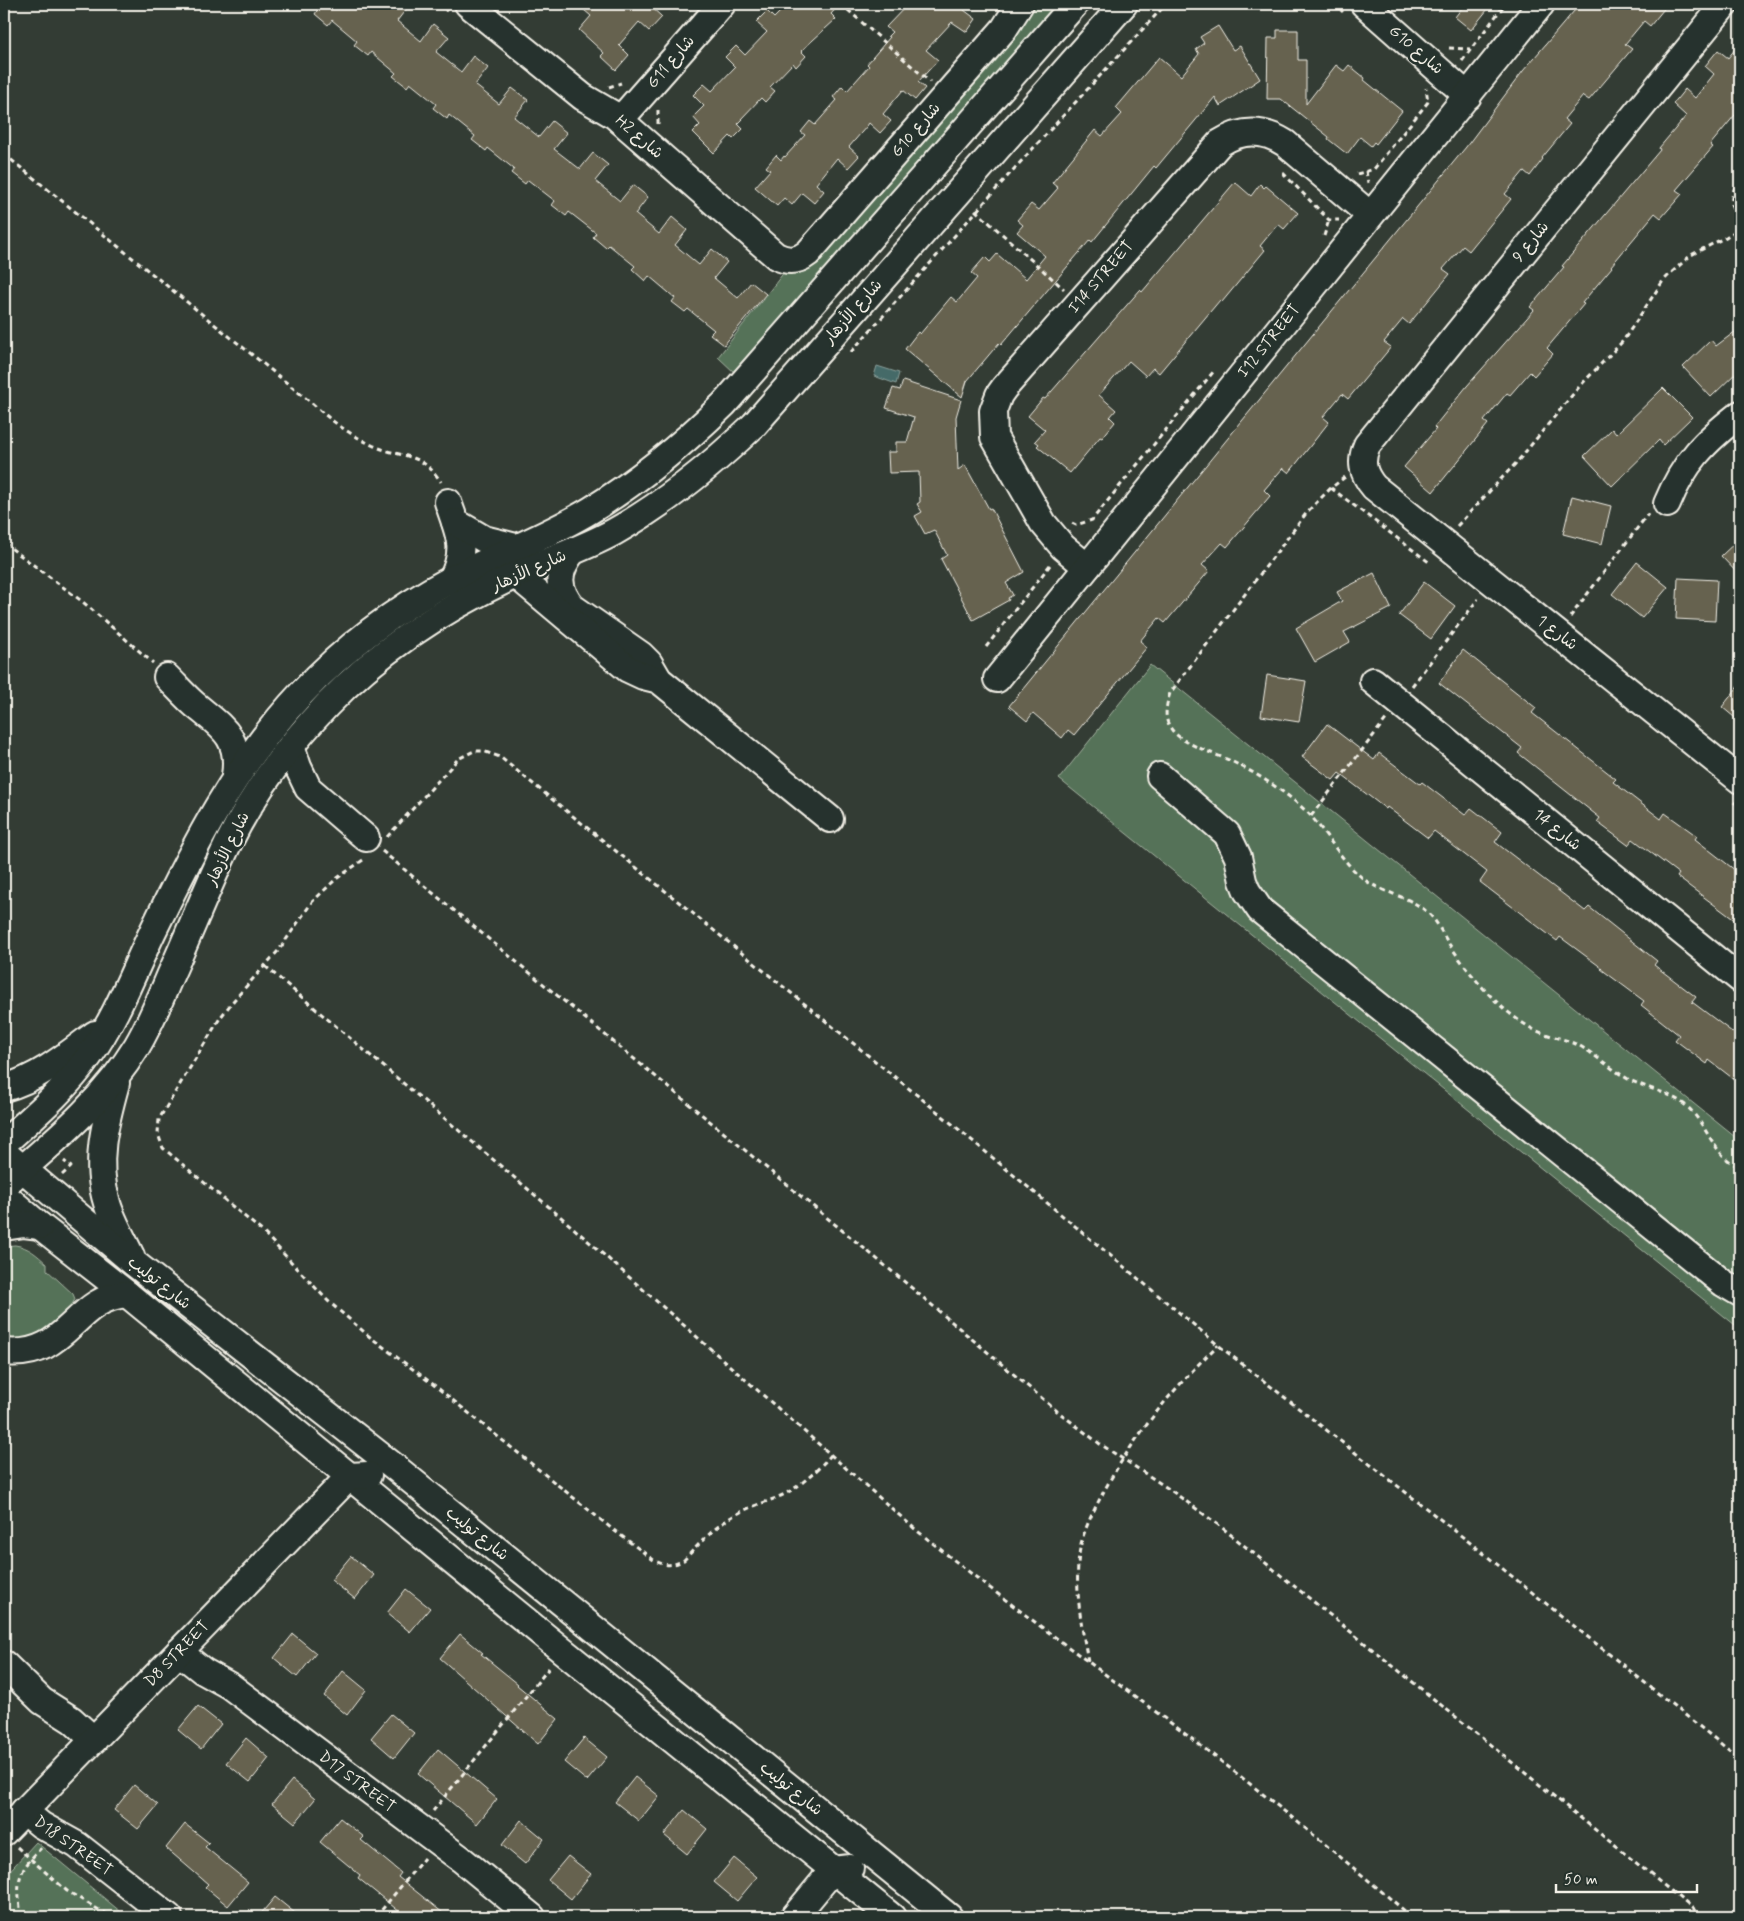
<svg xmlns="http://www.w3.org/2000/svg" width="1744" height="1921" viewBox="0 0 1744 1921" font-family="Mynerve,'Playpen Sans Arabic',sans-serif">
<style>
.green{fill:#557259;stroke:#a4b2a0}
.water{fill:#456a68;stroke:#8ba09b}
.building{fill:#66624f;stroke:#f4f1e8}
.lines{fill:none;stroke-linecap:round;stroke-linejoin:round}
.minor-casing{stroke:#f4f1e8;stroke-width:30}
.path{stroke:#f4f1e8;stroke-width:3;stroke-dasharray:5 4;stroke-linecap:butt}
.minor{stroke:#26332d;stroke-width:26}
.labels{text-anchor:middle;dominant-baseline:central;stroke-width:5;stroke-linejoin:round;paint-order:stroke}
.street-label{font-size:16px;fill:#f4f1e8;stroke:#26332d}
</style>
<rect width="100%" height="100%" fill="#333c34"/>
<filter id="ink" filterUnits="userSpaceOnUse"><feTurbulence type="fractalNoise" baseFrequency=".02" numOctaves="2"/><feDisplacementMap in="SourceGraphic" scale="10" xChannelSelector="R" yChannelSelector="G"/><feConvolveMatrix kernelMatrix="1 2 1 2 8 2 1 2 1" color-interpolation-filters="sRGB"/></filter>
<g filter="url(#ink)">
<g class="green">
<polygon points="1033,4 1062,4 736,374 718,357 785,271 797,274 808,270"/>
<polygon points="1150,665 1740,1141 1740,1329 1059,779"/>
<path d="M15,1245C29,1247 37,1255 47,1264V1270L73,1294L75,1299L71,1307L42,1336L4,1343V1246Z"/>
<polygon points="36,1842 127,1917 4,1917 4,1877"/>
</g>
<polygon class="water" points="877,366 899,373 896,384 874,376"/>
<g class="building">
<polygon points="311,4 410,4 397,21 421,41 433,24 449,37 436,52 461,72 473,56 488,68 475,85 499,104 512,88 528,100 514,117 539,137 552,121 567,133 554,149 580,169 593,153 608,165 595,181 620,201 633,185 648,197 635,214 659,234 672,217 687,230 675,245 699,265 712,249 727,262 714,278 738,298 751,282 766,294 724,345 710,334 714,330 688,309 685,312 672,302 675,298 649,276 645,281 632,269 635,266 609,245 606,248 593,237 596,233 569,212 566,216 552,205 555,201 528,180 525,184 511,173 514,169 488,148 486,151 472,140 475,136 449,115 447,119 433,108 436,104 410,83 407,87 393,76 396,73 371,52 368,56 354,45 357,41 332,20 328,25 315,14 318,9"/>
<polygon points="577,4 648,4 662,17 649,31 639,22 619,45 629,55 616,70 601,56 604,53 579,30 591,16"/>
<polygon points="788,4 840,4 831,14 836,19 801,51 806,56 796,67 793,63 770,87 775,91 765,102 761,98 741,119 742,120 738,124 743,129 733,139 730,136 714,153 693,132 700,125 693,117 704,106 693,95 704,84 712,91 735,67 725,57 736,46 745,55 767,32 756,22 767,11 774,18"/>
<polygon points="908,4 969,4 964,10 976,19 967,32 952,22 926,50 938,60 918,82 925,88 915,100 903,90 883,114 891,121 880,133 869,123 867,126 849,147 859,156 848,168 837,158 816,184 824,191 814,203 802,193 792,205 784,198 777,206 755,187 770,170 766,167 776,155 781,160 784,156 785,157 805,135 801,132 810,121 815,125 837,100 833,97 842,86 847,91 869,66 867,64 890,37 888,36 892,32 886,27"/>
<polygon points="1465,4 1492,4 1471,30 1455,17"/>
<polygon points="1580,4 1668,4 1650,26 1644,21 1625,44 1632,49 1589,100 1583,96 1564,119 1570,124 1542,158 1543,159 1530,176 1524,171 1505,194 1511,199 1469,251 1463,246 1443,269 1450,274 1409,324 1403,319 1384,342 1391,347 1348,399 1342,394 1323,417 1329,422 1289,473 1283,468 1264,490 1270,496 1227,547 1222,543 1202,565 1209,571 1165,623 1159,618 1140,641 1147,647 1074,735 1068,730 1062,738 1033,713 1027,721 1009,706 1466,147 1523,71"/>
<polygon points="1218,26 1233,50 1240,46 1260,79 1220,106 1215,97 1156,168 1154,166 1092,242 1090,240 1001,345 999,343 967,381 962,397 905,349 918,332 920,334 951,297 957,302 977,278 971,273 985,257 990,262 997,254 1026,279 1045,256 1017,232 1023,225 1017,220 1031,204 1039,210 1058,188 1052,183 1095,130 1102,136 1122,114 1116,108 1159,57 1181,76 1199,54 1196,49 1204,43 1200,37"/>
<polygon points="1277,30 1298,30 1298,60 1306,60 1306,104 1336,65 1344,71 1349,65 1365,78 1364,80 1402,111 1376,144 1374,142 1371,146 1360,137 1347,154 1328,139 1329,137 1281,99 1267,99 1268,38 1277,38"/>
<polygon points="1740,43 1740,109 1710,145 1713,147 1676,190 1682,194 1661,218 1655,213 1611,266 1612,267 1582,303 1584,304 1547,348 1553,354 1534,376 1530,372 1510,395 1507,393 1484,421 1488,424 1433,492 1404,467 1436,429 1434,427 1467,386 1534,310 1530,307 1564,267 1562,266 1660,150 1659,148 1686,116 1673,104 1685,89 1695,98 1714,74 1705,66 1718,50 1728,58"/>
<polygon points="1235,182 1251,196 1260,184 1264,188 1266,186 1298,213 1284,229 1278,224 1260,246 1265,250 1222,302 1220,300 1159,373 1153,368 1146,376 1129,361 1099,395 1116,410 1110,417 1115,422 1102,438 1100,437 1070,473 1037,446 1039,444 1035,441 1045,430 1028,416 1043,398 1045,399 1140,290 1142,292"/>
<polygon points="1740,328 1740,369 1711,397 1683,367 1711,340 1716,346"/>
<polygon points="903,381 961,400 956,417 958,470 965,465 989,509 991,508 1024,572 1006,583 1013,595 1008,598 1009,600 973,620 941,559 947,555 934,530 925,534 915,516 922,512 917,504 920,502 919,472 889,473 888,452 896,452 896,442 907,442 914,417 886,408 893,388 900,390"/>
<polygon points="1663,388 1692,417 1663,445 1659,440 1612,486 1584,456 1612,429 1616,434"/>
<polygon points="1572,496 1611,506 1602,544 1563,534"/>
<polygon points="1740,538 1740,576 1721,556"/>
<polygon points="1637,562 1668,587 1642,618 1612,594"/>
<polygon points="1374,573 1391,608 1344,632 1350,642 1315,662 1296,628 1342,601 1337,592"/>
<polygon points="1678,578 1717,580 1715,621 1676,619"/>
<polygon points="1424,582 1455,606 1431,639 1399,615"/>
<polygon points="1463,650 1536,708 1532,713 1616,779 1613,782 1661,819 1665,813 1697,836 1695,839 1740,874 1740,924 1677,877 1679,874 1633,839 1628,845 1597,822 1600,818 1518,753 1522,748 1439,683"/>
<polygon points="1267,675 1306,681 1299,722 1261,716"/>
<polygon points="1740,684 1740,722 1722,707"/>
<polygon points="1327,724 1374,760 1379,753 1420,784 1422,782 1465,815 1471,808 1502,832 1495,842 1585,911 1589,907 1657,961 1654,965 1696,997 1692,1002 1740,1038 1740,1084 1709,1060 1707,1064 1675,1040 1679,1035 1641,1005 1644,1001 1601,969 1602,968 1560,937 1557,941 1480,882 1487,872 1434,831 1428,838 1387,807 1386,809 1339,773 1333,780 1302,757"/>
<polygon points="351,1556 374,1575 355,1599 331,1580"/>
<polygon points="406,1589 430,1608 410,1632 387,1613"/>
<polygon points="293,1634 316,1653 297,1677 274,1658"/>
<polygon points="460,1634 483,1653 481,1654 518,1684 517,1685 558,1719 538,1744 440,1658"/>
<polygon points="343,1671 366,1690 347,1715 324,1696"/>
<polygon points="198,1706 221,1724 201,1749 178,1730"/>
<polygon points="391,1714 414,1733 394,1758 371,1738"/>
<polygon points="246,1738 269,1758 250,1782 226,1763"/>
<polygon points="584,1738 607,1757 587,1781 564,1762"/>
<polygon points="438,1749 497,1799 477,1824 418,1774"/>
<polygon points="635,1777 659,1796 639,1821 615,1802"/>
<polygon points="292,1780 315,1799 295,1823 272,1804"/>
<polygon points="134,1785 158,1805 138,1829 114,1810"/>
<polygon points="684,1810 707,1829 687,1854 664,1835"/>
<polygon points="340,1818 364,1837 361,1840 401,1873 398,1877 448,1917 406,1917 358,1878 360,1875 320,1842"/>
<polygon points="521,1820 544,1839 525,1864 502,1845"/>
<polygon points="185,1824 209,1843 205,1847 248,1882 228,1906 205,1887 208,1884 166,1848"/>
<polygon points="568,1856 591,1874 571,1899 548,1880"/>
<polygon points="734,1858 757,1877 737,1901 714,1882"/>
<polygon points="275,1897 300,1917 258,1917"/>
</g>
<g class="lines">
<g class="minor-casing">
<g id="minor">
<path d="M468,4L583,97L614,115L776,256C788,262 798,261 808,253L1004,29L1020,4"/>
<polyline points="1364,4 1468,96"/>
<path d="M1725,4L1367,445C1360,461 1362,473 1374,487L1740,780"/>
<polyline points="620,120 722,4"/>
<path d="M448,502C458,532 468,548 452,579"/>
<path d="M1667,504C1684,462 1705,441 1740,414"/>
<polyline points="455,522 484,539 516,547"/>
<path d="M572,552C557,572 556,587 572,607L641,655L649,663L659,680L830,819"/>
<path d="M1087,567L1063,547L1043,523L994,437L993,411L999,395L1004,388L1220,143C1242,129 1263,129 1285,143L1370,215"/>
<polyline points="516,575 628,669 643,676 659,680"/>
<path d="M167,677C176,686 185,696 194,704C221,727 241,736 235,776"/>
<polyline points="997,679 1541,4"/>
<polyline points="1373,681 1740,979"/>
<polyline points="291,746 298,767 308,788 366,838"/>
<polyline points="1160,776 1227,834 1238,857 1243,881 1247,891 1260,910 1723,1283 1740,1293"/>
<path d="M116,1083C105,1123 94,1162 107,1203C112,1221 123,1239 131,1256"/>
<path d="M4,1088C39,1078 66,1056 95,1034"/>
<path d="M4,1143C34,1116 66,1089 89,1056C116,1018 132,975 152,933C193,848 236,763 301,694C344,648 396,609 452,579C498,554 547,537 591,510C640,480 683,444 724,404L1075,4"/>
<polyline points="10,1158 134,1263 391,1464 949,1917"/>
<path d="M4,1185C52,1143 103,1102 137,1046C150,1024 160,1000 170,976C190,932 207,888 228,844C253,793 288,746 327,705C380,649 448,606 518,574C549,560 583,549 614,532C666,503 711,466 754,425L1124,4"/>
<polyline points="4,1195 40,1226 127,1294 563,1651 892,1917"/>
<polyline points="4,1227 24,1224 40,1226"/>
<path d="M4,1352C68,1359 73,1298 127,1294"/>
<polyline points="179,1652 203,1671 230,1686 461,1859 532,1917"/>
<polyline points="4,1664 42,1701 72,1720 94,1740"/>
<polyline points="24,1811 41,1825 77,1845 169,1917"/>
<polyline points="4,1832 350,1476 368,1475"/>
<polyline points="794,1917 833,1870 850,1868"/>
</g>
</g>
<g class="path">
<polyline points="438,4 447,11"/>
<polyline points="841,4 930,82"/>
<polyline points="1334,4 1343,12"/>
<polyline points="1449,48 1470,49"/>
<polyline points="1462,61 1505,4"/>
<polyline points="609,87 621,83"/>
<polyline points="658,110 658,124"/>
<path d="M4,154L313,404C332,422 351,435 374,446C404,459 421,451 441,482"/>
<polyline points="1366,171 1368,183"/>
<polyline points="1283,173 1329,220 1339,220"/>
<polyline points="1357,174 1374,169 1428,102 1426,88"/>
<path d="M1740,179C1728,195 1730,210 1740,226"/>
<polyline points="975,210 1064,289"/>
<polyline points="1324,236 1329,220"/>
<polyline points="851,352 1015,168 1166,4"/>
<path d="M1345,477L1331,488L1308,511L1170,693C1166,706 1163,719 1172,730C1183,745 1217,754 1233,762C1261,776 1288,793 1310,815C1327,834 1340,858 1359,875C1380,895 1412,894 1432,917C1439,925 1443,935 1449,944C1469,973 1495,1006 1526,1025C1542,1036 1563,1037 1580,1046C1597,1056 1611,1069 1628,1079C1645,1088 1665,1091 1681,1102C1706,1118 1712,1157 1740,1167"/>
<polyline points="1331,488 1430,563"/>
<polyline points="1072,523 1076,525 1092,520 1214,371"/>
<polyline points="1457,526 1517,462 1579,387 1623,341 1663,281 1672,272 1691,255 1726,237 1740,228"/>
<polyline points="4,543 83,602 153,663"/>
<polyline points="1570,617 1648,514"/>
<polyline points="986,647 1050,565"/>
<polyline points="1412,686 1478,599"/>
<polyline points="1734,802 1740,807"/>
<polyline points="1311,816 1387,718"/>
<polyline points="387,837 458,759 474,751 483,751 500,757 933,1108 1218,1345 1478,1549 1740,1759"/>
<polyline points="382,851 894,1273 1057,1411 1100,1444 1169,1489 1220,1526 1703,1917"/>
<path d="M363,860L336,879L312,902L279,950L234,1000L220,1018L159,1119L158,1134L163,1148L263,1232L328,1301L370,1337L434,1385L611,1528L655,1561C666,1566 673,1566 684,1560C700,1543 716,1525 737,1514C749,1507 763,1503 776,1498C798,1489 815,1473 831,1455"/>
<path d="M265,966L562,1218L915,1529C1005,1602 1099,1669 1192,1739C1267,1796 1340,1856 1412,1917"/>
<polyline points="62,1175 71,1167 64,1161"/>
<path d="M1088,1661C1081,1624 1072,1576 1082,1540C1087,1523 1096,1506 1104,1491C1134,1436 1173,1388 1218,1345"/>
<polyline points="433,1811 549,1668"/>
<polyline points="17,1847 67,1891 111,1917"/>
<path d="M21,1917C17,1881 15,1875 41,1848"/>
<polyline points="376,1917 424,1858"/>
</g>
<use href="#minor" class="minor"/>
</g>
</g>
<g class="labels">
<g class="street-label">
<text transform="translate(1416 50) rotate(41)">G10 شارع</text>
<text transform="translate(671 62) rotate(-49)">G11 شارع</text>
<text transform="translate(916 130) rotate(-49)">G10 شارع</text>
<text transform="translate(639 137) rotate(41)">H2 شارع</text>
<text transform="translate(1531 242) rotate(-51)">شارع 9</text>
<text transform="translate(1101 277) rotate(-49)">I14 STREET</text>
<text transform="translate(853 312) rotate(-49)">شارع الأزهار</text>
<text transform="translate(1269 341) rotate(-51)">I12 STREET</text>
<text transform="translate(529 571) rotate(-24)">شارع الأزهار</text>
<text transform="translate(1557 633) rotate(38)">شارع 1</text>
<text transform="translate(1557 830) rotate(39)">شارع 14</text>
<text transform="translate(228 849) rotate(-64)">شارع الأزهار</text>
<text transform="translate(159 1283) rotate(38)">شارع توليب</text>
<text transform="translate(477 1534) rotate(39)">شارع توليب</text>
<text transform="translate(177 1654) rotate(-46)">D8 STREET</text>
<text transform="translate(357 1782) rotate(37)">D17 STREET</text>
<text transform="translate(791 1789) rotate(39)">شارع توليب</text>
<text transform="translate(73 1846) rotate(35)">D18 STREET</text>
</g>
</g>
<rect width="1744" height="1921" fill="none" stroke="#26332d" stroke-width="20"/>
<rect x="10" y="10" width="1724" height="1901" fill="none" stroke="#f4f1e8" stroke-width="2" filter="url(#ink)"/>
<path d="M1556 1884v8h141v-8" fill="none" stroke="#f4f1e8" stroke-width="2.5"/>
<text x="1564" y="1884" font-size="15" fill="#f4f1e8" stroke="#26332d" stroke-width="4" paint-order="stroke">50 m</text>
</svg>
